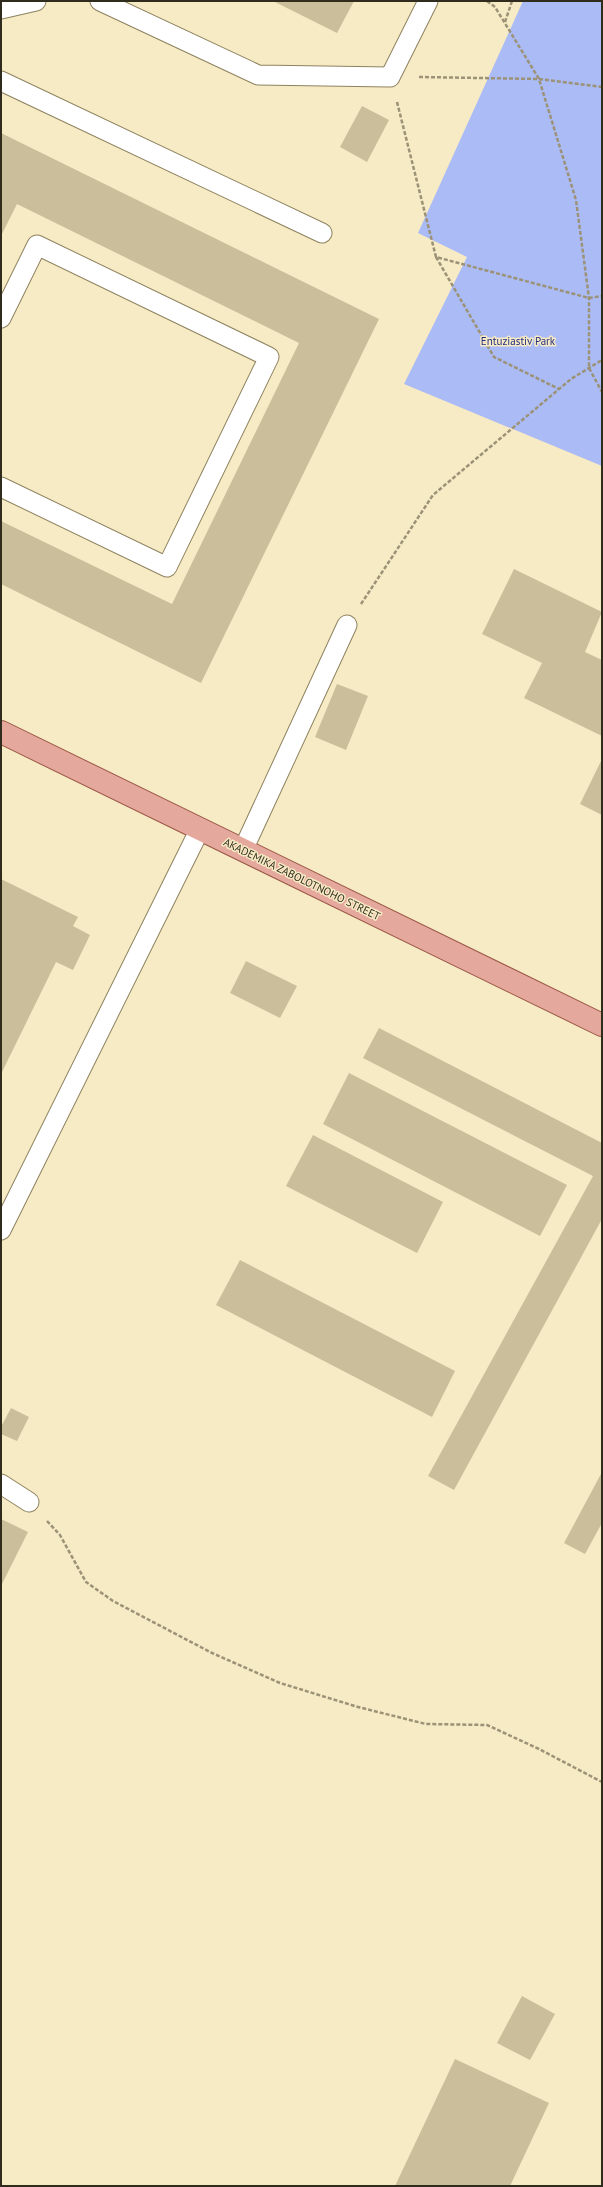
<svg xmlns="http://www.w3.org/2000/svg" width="603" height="2187" viewBox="0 0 603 2187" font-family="'PT Sans',sans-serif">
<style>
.green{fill:#abbbf5}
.building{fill:#cbbe9a}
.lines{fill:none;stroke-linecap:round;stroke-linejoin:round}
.lane-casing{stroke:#8d825f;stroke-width:21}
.primary-casing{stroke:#9a5746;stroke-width:24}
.path{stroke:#9b9277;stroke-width:2.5;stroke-dasharray:4 2;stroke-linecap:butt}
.lane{stroke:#fff;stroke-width:19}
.primary{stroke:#e5a89d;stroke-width:22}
.labels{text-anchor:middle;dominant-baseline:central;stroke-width:3;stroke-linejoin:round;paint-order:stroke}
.park-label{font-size:11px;fill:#242e80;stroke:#f7ebc5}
.street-label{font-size:11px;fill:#302c1d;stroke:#f7ebc5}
</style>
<rect width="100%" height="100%" fill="#f7ebc5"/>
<polygon class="green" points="523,1 602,1 602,466 404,384 467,257 418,233"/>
<g class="building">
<polygon points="273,1 354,1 337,33"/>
<polygon points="362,106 389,120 367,162 340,147"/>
<polygon points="1,133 379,319 201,683 1,584 1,521 172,604 299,343 17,204 1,236"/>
<polygon points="514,569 602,612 585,652 602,660 602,736 524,698 542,663 482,634"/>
<polygon points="337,684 368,696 346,750 315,737"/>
<polygon points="602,759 602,815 580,804"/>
<polygon points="1,879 78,917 73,926 90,935 73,970 56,962 1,1074"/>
<polygon points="246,961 297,986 280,1018 230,993"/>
<polygon points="379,1028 602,1143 602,1219 454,1490 428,1476 593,1176 363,1058"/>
<polygon points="349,1073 567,1185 540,1236 323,1124"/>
<polygon points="313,1135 443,1202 417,1253 286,1186"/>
<polygon points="240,1260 455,1371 432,1417 216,1305"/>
<polygon points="11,1408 29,1417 17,1441 1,1434 1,1427"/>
<polygon points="602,1472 602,1523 585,1554 564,1543"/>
<polygon points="1,1519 28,1532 1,1586"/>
<polygon points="522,1996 555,2014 530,2060 497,2043"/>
<polygon points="455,2059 549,2103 510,2186 395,2186"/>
</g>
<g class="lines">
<g class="lane-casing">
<g id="lane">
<polyline points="100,1 258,75 390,77 428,1"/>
<polyline points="1,9 36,1"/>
<polyline points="1,81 322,233"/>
<polyline points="1,318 37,245 269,357 167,567 1,487"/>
<polyline points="243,850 347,625"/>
<polyline points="1,1230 200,829"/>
<polyline points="1,1484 29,1502"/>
</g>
</g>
<g class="primary-casing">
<polyline id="primary" points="1,732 602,1025"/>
</g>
<g class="path">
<polyline points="487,1 495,7 539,79 576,200 589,298 589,368 602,392"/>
<polyline points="505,22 512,1"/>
<polyline points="419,77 539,79 602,87"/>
<polyline points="397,102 436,257 589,298 602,296"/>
<polyline points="436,257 494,357 559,389"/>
<polyline points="361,604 433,495 571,379 602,360"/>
<polyline points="47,1521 60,1535 86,1582 113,1601 212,1653 280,1683 358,1707 426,1724 487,1725 539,1749 602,1782"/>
</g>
<use href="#lane" class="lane"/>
<use href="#primary" class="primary"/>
</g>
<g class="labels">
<g class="park-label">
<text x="518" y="341">Entuziastiv Park</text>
</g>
<g class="street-label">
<text transform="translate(302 879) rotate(26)">AKADEMIKA ZABOLOTNOHO STREET</text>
</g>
</g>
<rect width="603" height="2187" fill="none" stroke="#302c1d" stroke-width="4"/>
</svg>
